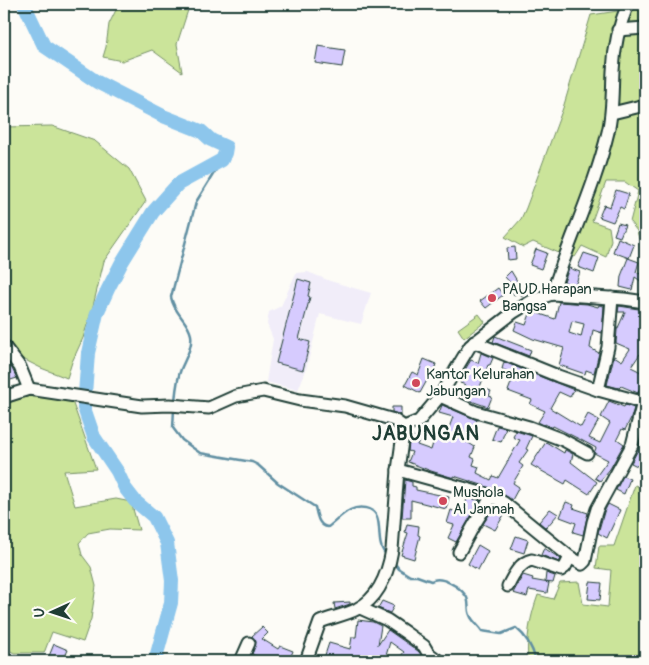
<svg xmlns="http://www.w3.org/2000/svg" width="649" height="665" viewBox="0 0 649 665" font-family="Pangolin,sans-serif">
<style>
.built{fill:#f1edf9}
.green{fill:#cbe49a;stroke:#759067}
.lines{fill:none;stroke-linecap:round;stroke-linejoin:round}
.stream{stroke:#618fa2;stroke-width:2.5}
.river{stroke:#8dc6ec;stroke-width:14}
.building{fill:#d6cbfe;stroke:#1f3d34;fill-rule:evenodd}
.minor-casing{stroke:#1f3d34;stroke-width:15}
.minor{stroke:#fdfcf7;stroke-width:11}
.poi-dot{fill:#d1495b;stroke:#fdfcf7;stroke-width:2}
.labels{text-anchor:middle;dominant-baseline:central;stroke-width:5;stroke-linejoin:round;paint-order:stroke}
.poi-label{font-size:15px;fill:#1f3d34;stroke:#fdfcf7;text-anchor:start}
.district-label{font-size:20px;font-weight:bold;letter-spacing:1px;fill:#1f3d34;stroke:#fdfcf7}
</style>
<rect width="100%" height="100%" fill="#fdfcf7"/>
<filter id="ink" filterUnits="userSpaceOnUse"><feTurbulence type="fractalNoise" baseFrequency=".02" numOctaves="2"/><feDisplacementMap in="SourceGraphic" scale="10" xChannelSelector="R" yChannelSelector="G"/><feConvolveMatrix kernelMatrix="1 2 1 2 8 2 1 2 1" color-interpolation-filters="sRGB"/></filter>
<g filter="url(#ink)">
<polygon class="built" points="308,272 330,281 371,293 361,324 320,314 306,370 298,390 266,382 273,339 267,324 269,312 281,306 296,273"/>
<g class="green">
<polygon points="119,4 190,4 177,44 182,72 152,50 122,61 103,57 106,47 109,24"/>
<polygon points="645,7 645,260 637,231 630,222 638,191 625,182 606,182 592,221 609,227 611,240 606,257 582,246 575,257 559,253 533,242 523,247 505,237 521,219 526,208 563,108 591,15"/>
<polygon points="52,126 95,141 129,169 146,201 104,261 93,306 83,338 72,362 67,378 41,368 21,358 4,338 4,127"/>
<polygon points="479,314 485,322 464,338 458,329"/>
<polygon points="29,390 72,401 96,469 64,471 75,506 116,499 131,502 139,530 110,529 88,533 79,543 82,555 91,567 96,586 91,619 83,642 52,632 44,653 14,653 4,647 4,401"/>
<path d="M635,485L645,490V661H528C526,639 530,617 538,595L553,599L560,583L579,582L583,604L608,607L611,570L596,568L599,546H614Z"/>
</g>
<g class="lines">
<g class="stream">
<path d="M175,401C176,391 177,379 181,369C185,359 193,347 191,335C188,320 174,314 171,297L196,202L222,160"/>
<path d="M174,409L173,428L182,440L200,453L252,462L258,465L278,483L315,507C317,515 318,526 328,527C335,522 342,514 350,510C354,508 361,507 366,508C388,512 372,544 387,555"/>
<path d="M393,561L399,569L410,576H417L431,581C441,575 460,587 466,596C470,601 467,609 470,615C472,621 479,626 482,631L501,634L516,628C526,636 533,649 536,661"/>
</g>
<polyline class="river" points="24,4 44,46 97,82 163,116 201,131 211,140 226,147 225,153 222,160 178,184 153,212 122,262 108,289 97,313 88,353 84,408 94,437 117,471 125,488 135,501 154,517 167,543 172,581 171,603 155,661"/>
</g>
<g class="building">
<polygon points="318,46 345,50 342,67 315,63"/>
<polygon points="616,190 629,194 624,209 620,207 613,222 599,217 604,205 610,207"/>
<polygon points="618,223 625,225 620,237 614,235"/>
<polygon points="618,238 634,245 629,258 613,252"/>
<polygon points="515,247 516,259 508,260 507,248"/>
<polygon points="536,249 547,253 541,269 530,265"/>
<polygon points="584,253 599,258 594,273 578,267"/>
<polygon points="628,258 639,262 636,272 645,276 645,284 635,277 632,290 620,287 621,276"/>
<polygon points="569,268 580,272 575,286 564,282"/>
<polygon points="511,271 525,294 522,296 519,292 514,295 511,289 514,287 505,277"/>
<polygon points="298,279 311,283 308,296 310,297 299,339 310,342 303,370 276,363"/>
<polygon points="498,288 503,295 486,308 480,301"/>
<path d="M559,302L587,304L598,307L599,305L604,306L602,333L593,330L590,348L599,353L594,373L586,370L585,374L559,365L564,348L533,339L514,330L517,322L526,325L531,311L555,319ZM572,321L584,324L581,337L569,333Z"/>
<polygon points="619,306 645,310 645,357 640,354 631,367 645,374 645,387 640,388 638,393 621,386 619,388 607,385 614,356 622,361 630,349 616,343 617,330 625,312 618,312"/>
<polygon points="495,336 531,350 529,356 493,342"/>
<polygon points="481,353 493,358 490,365 488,365 480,387 491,391 489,396 492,397 488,407 460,397 466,385 460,383 466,368 471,360 478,363"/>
<polygon points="424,359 436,364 432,376 430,375 420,393 405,385 412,372 418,375"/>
<polygon points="504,362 574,390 570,397 559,392 550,408 581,427 588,414 599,420 589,438 600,443 610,423 601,417 609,401 624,407 625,405 634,408 631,418 625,430 622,429 617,439 624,444 610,469 600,481 595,478 608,460 594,453 596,448 581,440 553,426 552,428 545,424 544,425 538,422 545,411 530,404 532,400 508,391 514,375 502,369"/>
<polygon points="11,367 17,378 4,382 4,369"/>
<polygon points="442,405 477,420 467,442 475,447 471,457 475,459 473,465 479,467 477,473 491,480 493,476 498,478 520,440 513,437 516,431 532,436 526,449 528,450 519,463 523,466 513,483 519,487 512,500 494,489 454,476 454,478 431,471 408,462 412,452 408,451 410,435 420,439 417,445 431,450 437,429 447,433 453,417 439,413"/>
<polygon points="392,407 401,407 401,415 392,412"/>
<polygon points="497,426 506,428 501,442 492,439"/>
<polygon points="641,439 645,442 645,460 641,468 631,463 639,448"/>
<polygon points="546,442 564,453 565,450 573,454 571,462 597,482 589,494 567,480 565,484 531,465"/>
<polygon points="623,476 630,479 624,494 616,490"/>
<polygon points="405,480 412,482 412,486 416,487 416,490 449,497 446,509 411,500 411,518 402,518"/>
<polygon points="468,497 480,501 456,542 448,538 454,525 447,523 451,510 461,514"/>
<polygon points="566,502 574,505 573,508 588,513 583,535 573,532 576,523 560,517"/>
<polygon points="608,504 620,510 607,538 598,533 604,512"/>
<polygon points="495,506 505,513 495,530 483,524"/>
<polygon points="550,509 558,514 546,528 539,522"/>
<polygon points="407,524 419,526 418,535 420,536 414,559 401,555 408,533 405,532"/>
<polygon points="516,536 528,540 524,553 511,549"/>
<polygon points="478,545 488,551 478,570 468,564"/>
<polygon points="544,548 561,559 559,562 541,555"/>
<polygon points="546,573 555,576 553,583 545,582"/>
<polygon points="523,575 533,578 532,580 549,583 547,593 529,590 527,597 513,593"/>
<polygon points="590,582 602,583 600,600 588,599"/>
<polygon points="382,601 394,606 390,613 378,608"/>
<polygon points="350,602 350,604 335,609 334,603"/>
<polygon points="358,620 373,622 381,626 378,645 388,630 418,651 427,661 409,661 401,656 404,652 390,642 385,659 382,658 381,661 323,661 329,643 350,649 352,637 356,637"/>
<polygon points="262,627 268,633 262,639 278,649 280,646 293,651 289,661 257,661 259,658 252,654 256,642 252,636"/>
<polygon points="54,644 68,650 63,661 47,661"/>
</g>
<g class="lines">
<g class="minor-casing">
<g id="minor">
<polyline points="618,30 645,28"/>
<polyline points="612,113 645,105"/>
<path d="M552,294C569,240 595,187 608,132C613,111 612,91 613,71C614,47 619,25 628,4"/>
<polyline points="474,342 558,376 598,390 645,403"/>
<polyline points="4,346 20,367 29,389"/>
<polyline points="598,390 608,347 612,298"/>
<polyline points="440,396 476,412 529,427 563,440 587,453"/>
<polyline points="4,397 29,389 142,406 170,405 209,408 236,396 263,391 300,400 345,406 394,420 404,427"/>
<polyline points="404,427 419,421 440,396 470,346 514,312 532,301 552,294 624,299 645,302"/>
<polyline points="398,470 492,496 504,503 570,557 582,564 585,561 593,522 597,509 632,445 645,394"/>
<polyline points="459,552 474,525 492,496"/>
<path d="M508,586C513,576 520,562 532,560L561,570L565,567L570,557"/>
<polyline points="360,608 387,620 406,633 424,646 428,653 439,661"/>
<polyline points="241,661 249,643"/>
<path d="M306,661L320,622C332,617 346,615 357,609C379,598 388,573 392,550L398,470L404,427"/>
</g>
</g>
<use href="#minor" class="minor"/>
</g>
</g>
<g class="poi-dot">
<circle cx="492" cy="298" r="5"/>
<circle cx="416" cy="383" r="5"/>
<circle cx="443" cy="501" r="5"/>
</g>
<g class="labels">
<g class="poi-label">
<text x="502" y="289">PAUD Harapan<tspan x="502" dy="17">Bangsa</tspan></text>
<text x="426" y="374">Kantor Kelurahan<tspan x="426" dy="17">Jabungan</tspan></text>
<text x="453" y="492">Mushola<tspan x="453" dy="17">Al Jannah</tspan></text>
</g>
<g class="district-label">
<text x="426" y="433">JABUNGAN</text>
</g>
</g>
<rect width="649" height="665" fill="none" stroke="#fdfcf7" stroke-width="20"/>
<rect x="10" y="10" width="629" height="645" fill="none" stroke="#1f3d34" stroke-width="2" filter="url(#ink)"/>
<g transform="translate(52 612) rotate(267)" stroke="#fdfcf7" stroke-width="4" paint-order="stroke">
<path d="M0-4L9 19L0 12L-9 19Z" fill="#1f3d34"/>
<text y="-8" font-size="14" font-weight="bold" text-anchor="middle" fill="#1f3d34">U</text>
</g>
</svg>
